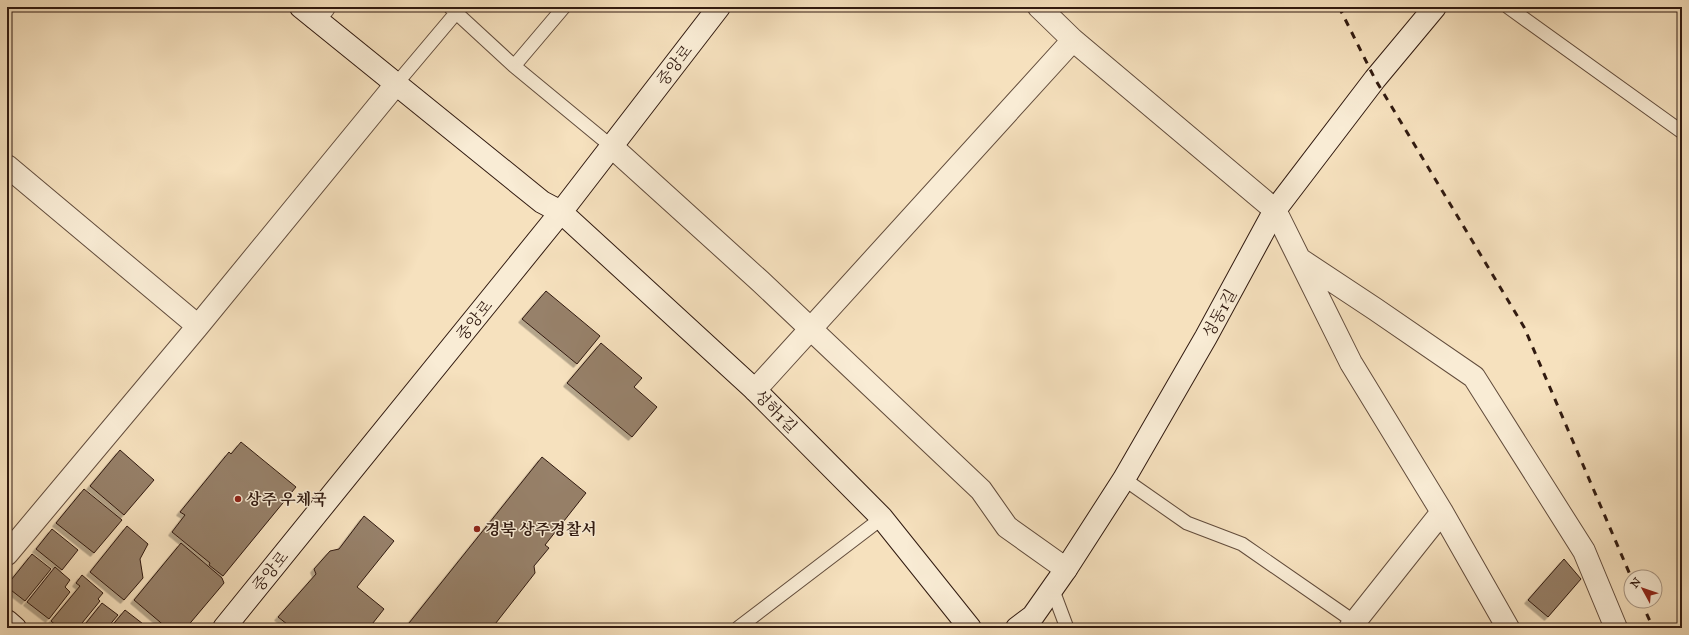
<svg xmlns="http://www.w3.org/2000/svg" width="1689" height="635" font-family="'IM FELL Great Primer','Noto Serif KR',serif">
<defs>
<filter id="shadow"><feDropShadow dx="-3.5" dy="3.5" stdDeviation="0" flood-color="#0004"/></filter>
</defs>
<rect width="100%" height="100%" fill="#f6e1be"/>
<filter id="stains"><feTurbulence type="fractalNoise" baseFrequency=".005" numOctaves="4"/><feColorMatrix values="0 0 0 0 .2 0 0 0 0 .09 0 0 0 0 .02 0 0 0 .5 -.17"/></filter>
<radialGradient id="worn" r=".72"><stop offset=".6" stop-color="#630" stop-opacity="0"/><stop offset="1" stop-color="#630" stop-opacity=".3"/></radialGradient>
<path fill="#97816a" stroke="#311a10" filter="url(#shadow)" d="M546 291 600 336 577 364 522 319Z
M601 343 642 378 634 387 657 407 632 437 567 383Z
M241 442 296 487 223 576 209 565 210 563 172 532 185 515 180 512 229 452 231 454Z
M120 450 154 480 124 515 90 486Z
M542 457 586 493 545 545 549 548 534 566 535 573 492 628H405Z
M84 489 122 520 94 553 56 523Z
M364 516 394 541 357 587 384 609 369 628H292L278 617 316 574 314 569 330 551 339 549Z
M127 526 148 544 140 559 143 578 124 600 90 572Z
M52 529 78 550 62 570 36 549Z
M181 543 222 578 224 583 186 628H167L134 600Z
M32 554 51 569 25 601 7 587V585Z
M1564 559 1581 579 1548 617 1528 600Z
M55 567 70 580 65 587 70 592 49 619 27 602Z
M82 575 103 593 98 599 100 601 78 628H59L51 621 80 586 76 583Z
M102 603 118 615 107 628H82Z
M125 610 147 627 146 628H110Z
M151 624 156 628H148Z"/>
<g fill="none" stroke-linecap="round" stroke-linejoin="round">
<g stroke="#624c3c" stroke-width="15">
<path id="lane" d="M450 7 514 66 611 146
M1508 7 1682 132
M514 66 564 7
M397 83 456 13
M1124 479 1187 523 1242 544 1359 625
M1052 588 1067 628
M738 628 882 518"/>
</g>
<g stroke="#624c3c" stroke-width="24">
<path id="street" d="M1039 7 1073 40 1275 210 1351 363 1442 512 1508 628
M315 18 324 7
M611 146 760 281 981 490 1007 527 1066 569
M7 166 198 326
M1301 260 1375 309 1474 377 1584 551 1616 628
M755 390 1073 40
M7 554 198 326 397 83
M1350 628 1442 512"/>
</g>
<g stroke="#311a10" stroke-width="24">
<path id="secondary" d="M301 7 542 202 561 212 755 390 882 518 970 628
M7 621 15 628
M224 628 561 212 719 7
M1017 628 1033 616 1066 569 1124 479 1206 337 1275 210 1375 79 1435 7"/>
</g>
<use href="#lane" stroke="#f9ecd5" stroke-width="13"/>
<use href="#street" stroke="#f9ecd5" stroke-width="22"/>
<use href="#secondary" stroke="#f9ecd5" stroke-width="22"/>
<path stroke="#311a10" stroke-width="3" stroke-dasharray="7 7" stroke-linecap="butt" d="M1339 7 1375 79 1524 327 1631 577
M1641 601 1653 628"/>
</g>
<g fill="#8f2418" stroke="#f9ecd5" stroke-width="1.5">
<circle cx="238" cy="499" r="4"/>
<circle cx="477" cy="529" r="4"/>
</g>
<g text-anchor="middle" stroke-width="3" stroke-linejoin="round" paint-order="stroke">
<g font-size="16" fill="#311a10" stroke="#f9ecd5">
<text transform="translate(674 65) rotate(-52)" y="6">중앙로</text>
<text transform="translate(1219 313) rotate(-61)" y="6">성동1길</text>
<text transform="translate(474 320) rotate(-51)" y="6">중앙로</text>
<text transform="translate(776 411) rotate(45)" y="6">성하1길</text>
<text transform="translate(270 571) rotate(-51)" y="6">중앙로</text>
</g>
<g font-size="16" font-weight="bold" fill="#311a10" stroke="#f9ecd5" text-anchor="start">
<text x="246" y="505">상주 우체국</text>
<text x="485" y="535">경북 상주경찰서</text>
</g>
</g>
<rect width="1689" height="635" fill="none" stroke="#f6e1be" stroke-width="24"/>
<rect x="8" y="8" width="1673" height="619" fill="none" stroke="#311a10" stroke-width="2"/>
<rect x="12" y="12" width="1665" height="611" fill="none" stroke="#311a10"/>
<g transform="translate(1643 589) rotate(310)"><circle r="19" fill="#f9ecd5" stroke="#a99886"/>
<path d="M0-3L7 15L0 10L-7 15Z" fill="#8f2418"/>
<text y="-6" font-size="11" font-weight="bold" text-anchor="middle" fill="#311a10">N</text>
</g>
<rect width="100%" height="100%" filter="url(#stains)"/>
<rect width="100%" height="100%" fill="url(#worn)"/>
</svg>
